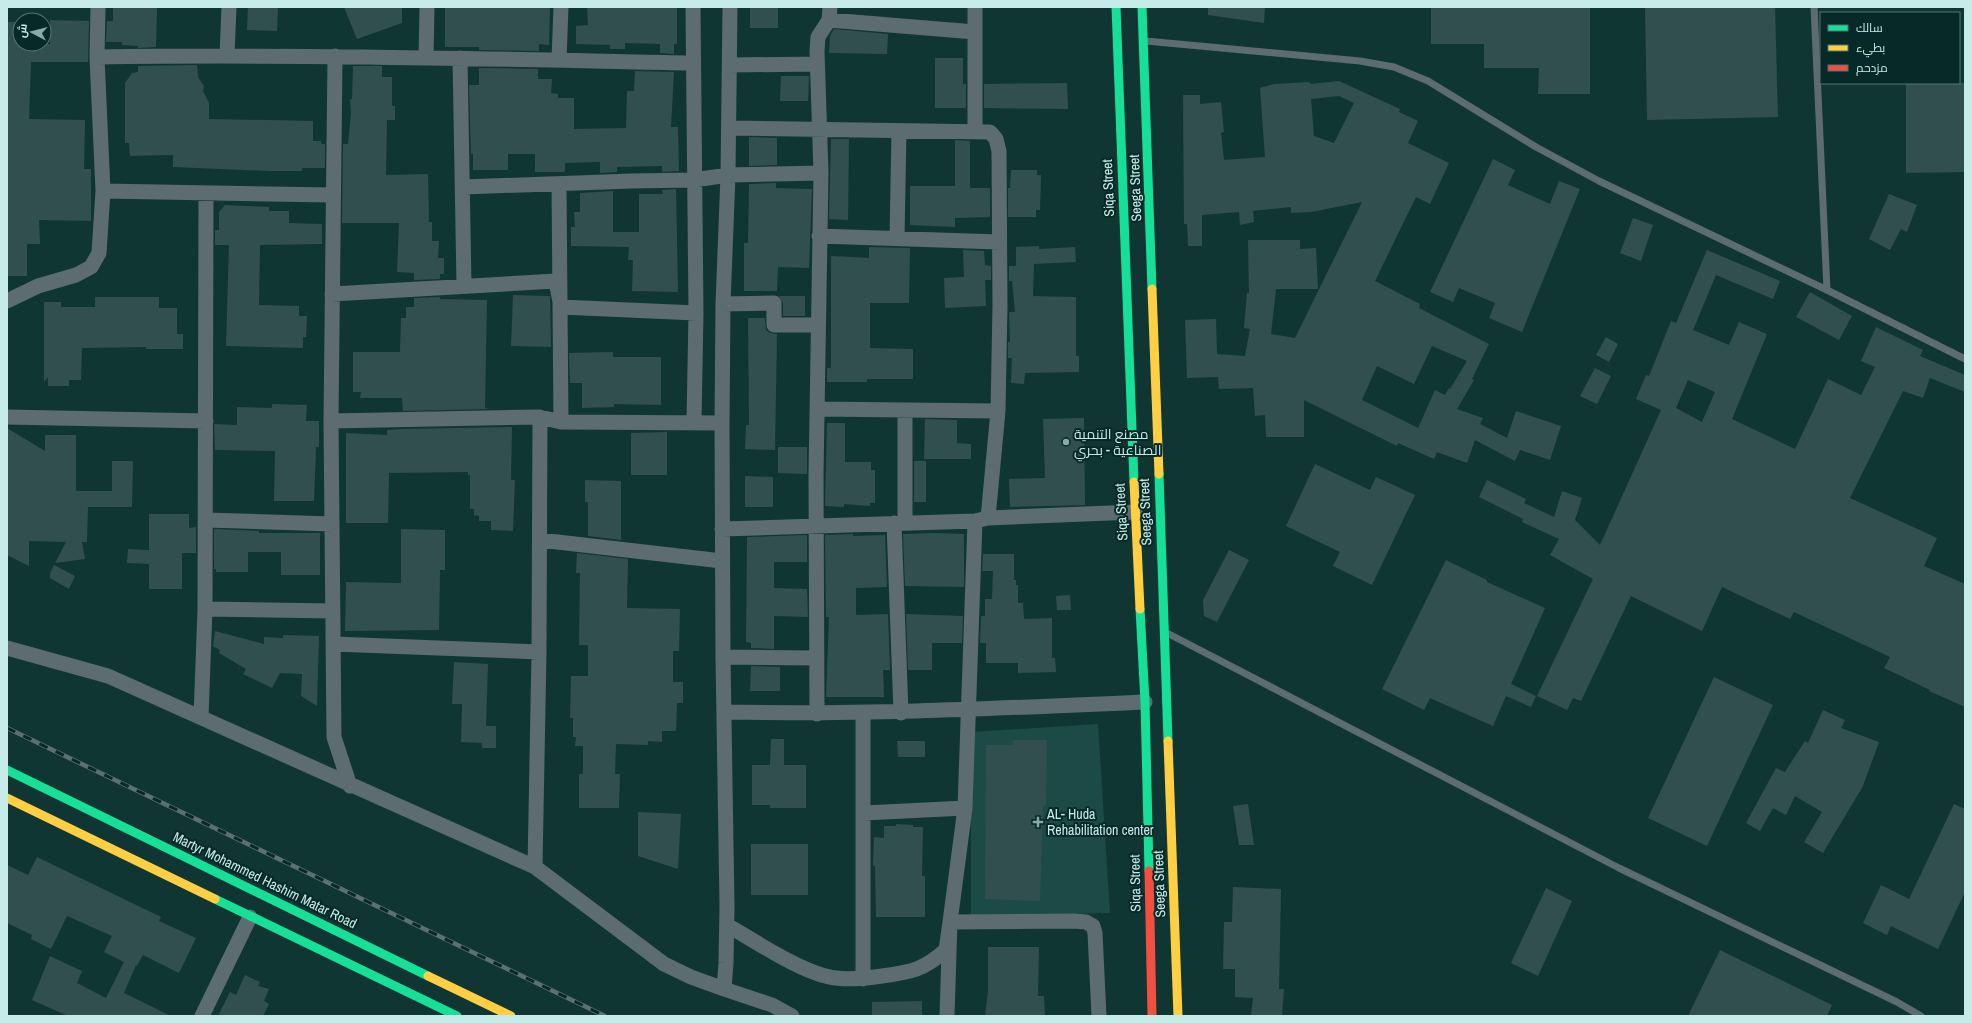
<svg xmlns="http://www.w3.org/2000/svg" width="1972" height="1023" font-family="'Archivo Narrow',Cairo,sans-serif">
<rect width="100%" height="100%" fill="#103634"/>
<path fill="#1b4a47" d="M1098 724 1110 913 971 916V732Z"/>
<path fill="#324f50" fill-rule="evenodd" d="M113 7H157L156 47 138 48V46L122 45V42H106L107 21H113Z
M248 7H278L277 31 247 30Z
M344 7H402V23L357 39Z
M445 7H550L549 45 539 44V51L479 50V47H445Z
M587 7H677V44H674V54L660 53V44L625 43V49H610V45L576 44V26L588 25Z
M750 7H778V28H750Z
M1208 7H1265L1264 23 1208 15Z
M1431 7H1590V94H1538L1539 68H1484V44H1431Z
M1645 7H1775L1778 117 1647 120Z
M50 20 89 21 88 62H31L29 119 85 120 84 169H91V221L39 220 40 244H27V276H7V22H20V44H50Z
M834 29 888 34 887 54 829 53 830 36Z
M935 58H963V84H966V108H935Z
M197 65 198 77 204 86 203 91 209 103V119L313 121V141H321V144H325V168H302V171H270L173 167V155L130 156 129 143H125V83L132 73 138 72V66Z
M353 66H382V77H392V106H395V120H387L386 175 428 174 429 222H432V241H439L438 258H444V274H440V279L414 280V273L397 272 399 223H342L343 144H348L351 113 350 99H352Z
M479 68 538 69V79H552L551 93 558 94V98H574V129L626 128 627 91H634L635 71 674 72 671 127H678L679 171 662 172V166L617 167V172L600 173V162L565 163V172H535V154H508V170H473V154H471L469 85H479Z
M781 76H809L808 101H780Z
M1339 81 1400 109 1399 112 1418 121 1408 143 1449 163 1430 204 1416 197 1375 281 1420 304 1419 308 1489 344 1472 379 1474 380 1457 409 1483 418 1480 424 1507 438 1516 411 1561 426 1550 460 1520 450 1515 461 1475 440 1467 463 1437 452 1434 459 1398 443 1397 446 1304 400V437H1266L1265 415 1255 416 1253 388 1219 389 1218 377 1187 378 1185 320 1216 319 1217 354 1245 356 1250 329 1244 328 1247 293H1249L1248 240H1300V249L1316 248 1318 289H1276L1271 334 1295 338 1362 202 1311 212 1291 213V207L1253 211 1254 222 1240 225 1239 212 1202 215V246H1188L1187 224H1184L1183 95H1200V104L1221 102 1224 132 1221 133 1224 160 1265 157 1260 88 1274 84 1310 82V84ZM1339 96 1354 103 1334 143 1314 136 1311 99ZM1432 346 1467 361 1450 389 1449 388 1445 395 1435 390 1418 428 1362 400 1377 366 1414 384Z
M1067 83 1068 109 984 108V84Z
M1906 83H1965V172L1906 173Z
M749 137 777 138V165L749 166Z
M831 139H849L848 220 829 219Z
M955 140 970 141V188H990V217L955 218V227L910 225V186H955Z
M1493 159 1515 170 1508 185 1550 204 1559 181 1580 189 1522 332 1489 318 1495 303 1459 288 1453 302 1430 292Z
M1011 170H1037V175H1041L1040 210H1036V217H1008V188H1010Z
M776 183V188L812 189 809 268 778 267 777 291H744V243H748L749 184Z
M676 189 678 292 632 291 633 260H628L629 247 571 246V227H575L574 212H580V193L613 191V232H639V194H663L662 190Z
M1889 194 1917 205 1907 232 1901 229 1890 250 1869 239Z
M225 205 269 207V211H289V223L322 224V244L260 245 259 305 299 306V316H307L306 337H303V348L226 346 229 245H215V230H219V212Z
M1633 218 1653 225 1641 261 1620 253Z
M1039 246V249L1075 247 1076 262 1034 264 1033 296 1076 297V356H1079V372L1025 373 1024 384 1011 383 1012 358H1008V342H1010L1009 312H1015L1012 281H1009V266H1016V247Z
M869 247 910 248 909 303H870V348L913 349V379H867V382H827V368H831V256L869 258Z
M963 250 984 251 985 265 991 266V280H985L986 306 945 308 944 278 964 277Z
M1707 250 1780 281 1773 299 1716 275 1693 330 1729 345 1739 322 1767 334 1732 419 1795 449 1828 379 1861 395 1875 367 1861 361 1876 327 1923 350 1920 356 1965 375V392L1930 378 1923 398 1903 391 1850 498 1937 538 1924 566 1965 584V707L1929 691 1930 690 1884 668 1890 657 1794 612 1790 619 1722 587 1702 631 1631 596 1581 701 1573 698 1567 710 1537 696 1593 579 1550 555 1559 539 1522 522 1523 519 1479 497 1487 480 1526 499 1524 503 1554 517 1562 491 1582 498 1575 520 1600 545 1661 410 1636 399 1646 375 1649 376 1671 321 1676 323ZM1688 380 1715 392 1702 422 1676 408Z
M1810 292 1852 316 1839 340 1796 317Z
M513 295 550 296 551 347 511 346Z
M779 296H805V316H783V303Z
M95 297H159V308H177V334H183V349H146V347L82 348 81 380H69V386H48V377L44 382V302H61V307H95Z
M440 297V299L487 300 485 408 489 409 403 411 402 398H360L361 392H353V352H400L401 318H406V307H414V298Z
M748 318H765L766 330 770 333 777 334 775 450 745 449 746 425H749Z
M1606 337 1618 344 1609 362 1596 355Z
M613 352V357H661V405L614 404V407L582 408V383H570L569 353Z
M1595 368 1611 376 1597 404 1580 396Z
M272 404 307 405 306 421H319V447H316L314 501H274L275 451 215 450 214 424 237 425V407L272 408Z
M1084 418 1085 505 1010 507 1009 479 1045 478 1043 419Z
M925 419 957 420V443L971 444V459H924Z
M827 423H845V462H871V470H875V503H870V506L844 504V507L825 506Z
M512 427 511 480H515L513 531 491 530V521H479V516L474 515V509H470V475H468V472L389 473 388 523H346V433L387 435V430L402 429Z
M7 428 45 451V435H76V491H112V461H133L132 507H88L87 542H82L85 559 55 563 66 542 29 541V566L7 555Z
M667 432V475H631V433Z
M778 447H807V474L778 473Z
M914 461H926V502H914Z
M1315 464 1370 490 1376 477 1415 495 1372 585 1333 566 1340 552 1286 526Z
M745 476 773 477V507H745Z
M585 480 621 481V540L588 536V502H585Z
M149 514H189V528L196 527V553H182V589H149V564L127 563 128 549 149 550Z
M214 529 259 531V533H320V575H281V552H248V572H216V569H214Z
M401 529 445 530V570H440L439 630 345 631 346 582 401 583Z
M933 533 964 534V587L905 586 903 534Z
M853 534V536L885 535 887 587 856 588V615L888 614 890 670H883L884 697H826L829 617H826L825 535Z
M807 535V562H774V588L807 589 808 617 774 616V649L751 648V643L746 642 747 537Z
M1229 550 1249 560 1217 622 1204 616 1203 600Z
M577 553 628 559 627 608 680 609 679 651H673V682H683V703H677L676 731H662V742L648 741V745L616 744 615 774H620L619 808H579V774H583V746H575L576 737H573V718H570L571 676H588V645H579L580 573H576Z
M983 554H1014V580H1016V585H1018V603H1023L1024 619 1052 618V658H1055L1056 672 1018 673V663H986V643H980L981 616H985V599H992L993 571H982Z
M1446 560 1487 580V582L1545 608 1511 684 1536 696 1531 707 1506 696 1493 726 1430 698 1424 710 1382 689Z
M54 565 75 576 69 589 50 578V573Z
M1070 595 1071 610H1057L1056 596Z
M906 614 963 616 962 643H932V670H908Z
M215 631 264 644V637L283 638V635L319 636 317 706 301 696 302 674 280 673 272 688 243 674 246 669 219 653 220 650 213 646Z
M454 662 488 664 486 726H496V748H482V743L461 742 462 704H452Z
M751 666 780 667V691H750Z
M1714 677 1773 705 1707 846 1648 818Z
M1823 710 1845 720 1841 728 1879 742 1863 786 1823 853 1804 842 1822 812 1795 796 1786 815 1773 808 1760 831 1746 823 1776 768 1785 772 1805 741 1808 743Z
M771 739H784V765H806V808H770V805H752V765H770Z
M1013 740H1047L1046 805H1043L1040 901 985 899 986 745H1013Z
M897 741H925V757H898Z
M1248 804 1254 845H1239L1233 806Z
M1954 804 1965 809V892L1938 949 1891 926 1887 935 1863 923 1881 885 1909 899Z
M638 812 681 814 678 869 638 856Z
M896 824 913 825V827H923L922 876H925V917H876L875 866H873L874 837 884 838V826H896Z
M751 844H808V895H751Z
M37 857 161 917 159 921 196 938 179 973 143 955 137 966 136 965 124 993 171 1016H68L32 1000 50 956 82 971 77 983 106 998 124 962 104 952 112 936 67 916 51 949 31 939 32 935 7 923V865L28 875Z
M1233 887 1281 889 1279 989H1284L1282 1016 1251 1015 1253 998 1235 997V969H1223L1224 922H1232Z
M1546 888 1572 901 1538 976 1511 963Z
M988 947H1039L1038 996H1044L1045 1016H985L988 991Z
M1720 950 1832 1005 1827 1016H1688Z
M245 975 260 982 258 986 269 989 264 1001 269 1004 263 1016H218L230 992 236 995Z
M922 1001V1016H872V1002Z"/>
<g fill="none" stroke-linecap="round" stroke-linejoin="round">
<path stroke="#5c6c71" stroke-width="7" d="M1814 7 1827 290
M1146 41 1360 61 1394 67 1428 81 1536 147 1599 181 1827 290 1965 359
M1169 634 1619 868 1897 1002 1921 1016"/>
<path stroke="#5c6c71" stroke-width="15" d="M693 7 696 313 694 422
M730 7 728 175 723 304 722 423 723 657 727 906 726 963 724 989 772 1005 792 1016
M829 20 975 32
M227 55 229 7
M335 56 331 421 334 737 350 786
M97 57C296 54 494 59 692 63
M426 58 427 7
M460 58 464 285
M559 60 561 7
M730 65 817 64
M729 128 990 132 996 139 999 151 1000 306 998 411 988 518
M975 132V7
M559 184 561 422
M463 187 632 181 694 180 728 175 821 173
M103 191 332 195
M819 236 999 242
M897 238 899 131
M332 294 556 281 561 307 696 313
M7 301 38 286 76 275 91 267 99 253 103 191 97 57 98 7
M723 304 774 303V325H818
M817 409 998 411
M905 410V523
M7 417 206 421
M331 421 540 417 561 422 722 423
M206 520 332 524
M894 523 901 713
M722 529 975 521 988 518 1135 512
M540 540 722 561
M205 609 333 611
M334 644 539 652
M7 648 108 676 535 867 664 964 691 977 724 989
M723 657 817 658
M724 712C865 715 1005 708 1145 702
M817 714 816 476 821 173 817 51 818 37 829 20 830 7
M201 717 205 609 206 193
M864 813 965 808
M535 867 539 652 540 417
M727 925C755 941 805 975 836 978 852 980 867 978 882 976 912 972 923 970 946 950L950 922 1074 921 1086 922 1093 926 1095 933 1099 1016
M863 979V714
M202 1016 250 917
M947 1016 950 922 965 808 975 521"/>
<path stroke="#16e098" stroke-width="9" d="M1116 7 1134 482
M1142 7 1152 289
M1159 474 1168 741
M1140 609 1145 702 1149 871
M7 770 428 976
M215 899 457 1016"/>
<path stroke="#ffcf43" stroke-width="9" d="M1152 289 1159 474
M1134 482 1140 609
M1168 741 1178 1016
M7 798 215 899
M428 976 511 1016"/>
<path stroke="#f24e42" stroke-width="9" d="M1149 871 1152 1016"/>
<g stroke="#5c6f71" stroke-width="4.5">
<path id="rail" d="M7 728 605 1016"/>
</g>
<use href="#rail" stroke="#072927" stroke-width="3" stroke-dasharray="9" stroke-linecap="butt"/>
</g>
<g fill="#86aca9" stroke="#072927" stroke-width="1.5">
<circle cx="1066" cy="442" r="4"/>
<path d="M1036 816h4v4h4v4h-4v4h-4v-4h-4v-4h4z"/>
</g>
<g text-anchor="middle" stroke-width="4" stroke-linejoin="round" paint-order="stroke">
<g font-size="14" fill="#c6ebe8" stroke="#072927">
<text transform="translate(1108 188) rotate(-92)" y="5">Siqa Street</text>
<text transform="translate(1135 188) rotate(-92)" y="5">Seega Street</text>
<text transform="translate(1121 512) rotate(-93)" y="5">Siqa Street</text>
<text transform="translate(1145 512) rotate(-92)" y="5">Seega Street</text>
<text transform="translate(265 880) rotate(26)" y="5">Martyr Mohammed Hashim Matar Road</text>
<text transform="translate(1135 883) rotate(-91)" y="5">Siqa Street</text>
<text transform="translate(1159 884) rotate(-92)" y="5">Seega Street</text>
</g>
<g font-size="14" fill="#c6ebe8" stroke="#072927" text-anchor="start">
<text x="1074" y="439">مصنع التنمية<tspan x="1074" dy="16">الصناعية - بحري</tspan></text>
<text x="1047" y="819">AL- Huda<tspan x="1047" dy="16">Rehabilitation center</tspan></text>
</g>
</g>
<rect width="1972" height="1023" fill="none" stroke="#c6ebe8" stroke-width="16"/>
<rect x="1820" y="12" width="140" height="72" fill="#072927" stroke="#537774"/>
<rect x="1828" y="25" width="20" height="6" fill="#16e098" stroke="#537774"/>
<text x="1856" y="32" font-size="12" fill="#c6ebe8">سالك</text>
<rect x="1828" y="45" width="20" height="6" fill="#ffcf43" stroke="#537774"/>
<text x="1856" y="52" font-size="12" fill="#c6ebe8">بطيء</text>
<rect x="1828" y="65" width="20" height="6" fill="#f24e42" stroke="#537774"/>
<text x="1856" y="72" font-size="12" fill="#c6ebe8">مزدحم</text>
<g transform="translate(32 32) rotate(277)"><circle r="19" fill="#072927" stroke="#537774"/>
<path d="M0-3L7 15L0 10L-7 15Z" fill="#86aca9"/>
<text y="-6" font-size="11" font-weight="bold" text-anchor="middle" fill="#c6ebe8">ش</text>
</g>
</svg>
